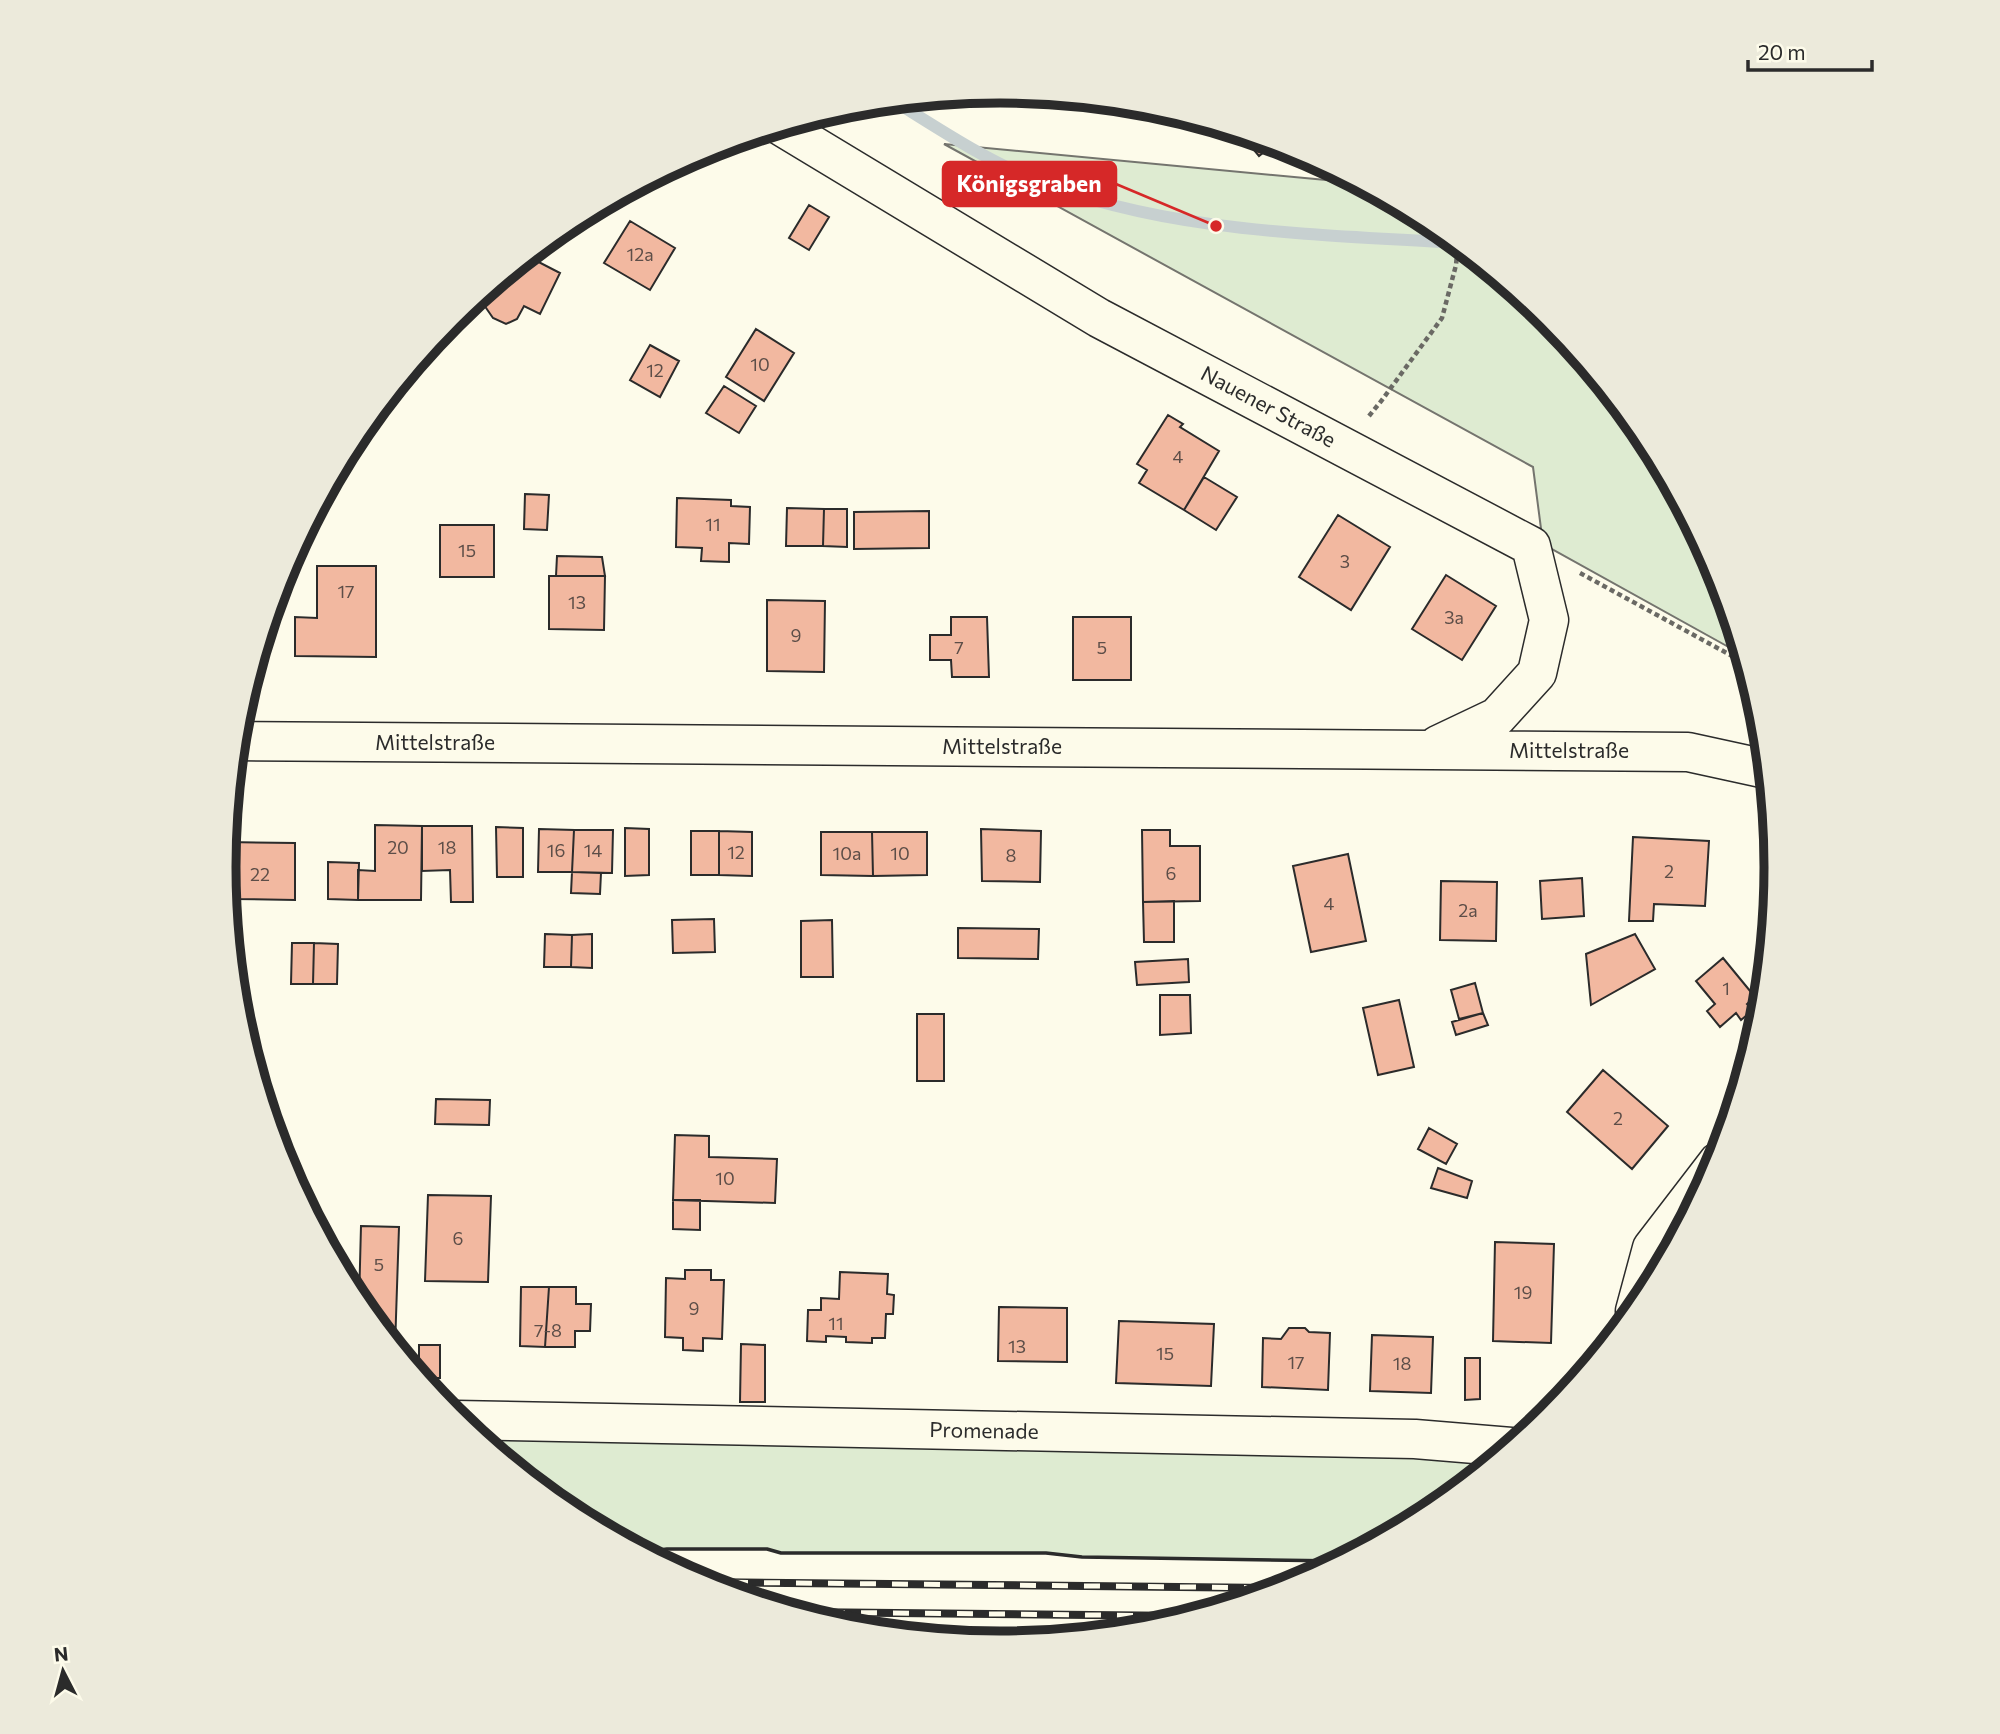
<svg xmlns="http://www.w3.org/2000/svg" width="2000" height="1734" font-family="Commissioner,sans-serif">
<rect width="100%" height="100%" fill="#fdfbea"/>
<path fill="#deebd1" stroke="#74746e" stroke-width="2" d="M944 144 1358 183 1431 222 1549 319 1645 436 1717 570 1743 655 1543 544 1533 467Z
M479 1439 1501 1455 1431 1512 1340 1561 1082 1557 1046 1553H781L767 1549H667L644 1552 569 1512Z"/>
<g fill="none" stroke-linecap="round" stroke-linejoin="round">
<path stroke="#c7d0d0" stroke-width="12" d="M894 101C939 129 984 159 1033 179 1164 233 1318 234 1457 243"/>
</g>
<path fill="#f2b8a0" stroke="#2b2b2b" stroke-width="2" d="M1239 132 1275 143 1259 156Z
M809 205 829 217 809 250 789 238Z
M630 221 675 248 650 290 604 263Z
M527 256 560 273 540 314 524 306 517 319 506 324 493 318 484 305 474 300Z
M756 329 794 353 764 401 726 377Z
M650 345 679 361 660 397 630 380Z
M724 386 756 406 739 433 706 413Z
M1168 415 1183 424 1180 427 1219 451 1184 510 1139 483 1147 470 1137 464Z
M1204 477 1237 497 1216 530 1184 510Z
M525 494 549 495 547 530 524 529Z
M677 498 731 500V506L750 507 749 544 729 543V562L701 561 702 548 676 547Z
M787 508 824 509 823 546H786Z
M824 509H847V547L823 546Z
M929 511V548L854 549V512Z
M1338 515 1390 547 1351 610 1299 577Z
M440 525H494V577H440Z
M557 556 602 557 605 576H556Z
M317 566H376V657L295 656V617L317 618Z
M1446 575 1496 606 1462 660 1412 629Z
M549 576H605L604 630 549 629Z
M767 600 825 601 824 672 767 671Z
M951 617H987L989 677H952L951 660H930V635H951Z
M1073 617H1131V680H1073Z
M375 825 422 826 421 900H358V870L375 871Z
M422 826H472L473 902H451L450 870 422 871Z
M496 827 523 828V877H497Z
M625 828 649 829V875L625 876Z
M539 829 574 830 572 872H538Z
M981 829 1041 831 1040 882 982 881Z
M574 830H613L612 873 572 872Z
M1142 830H1170V846H1200V901L1143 902Z
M691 831H719V875H691Z
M719 831 752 832V876L719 875Z
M821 832H872L873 876 821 875Z
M872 832H927V875L873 876Z
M1633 837 1709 841 1705 906 1654 904 1653 921H1629Z
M226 842 295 843V900L234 899V890L228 884H226L224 867Z
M1348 854 1366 941 1311 952 1293 866Z
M328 862 359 863 358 900 328 899Z
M572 872 601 873 600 894 571 893Z
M1582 878 1584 916 1542 919 1540 881Z
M1441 881 1497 882 1496 941 1440 940Z
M1174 901V942H1144L1143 902Z
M714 919 715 952 673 953 672 920Z
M832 920 833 977H801V921Z
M958 928 1039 929 1038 959 958 958Z
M545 934 572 935 571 967H544Z
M592 934V968L571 967 572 935Z
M1635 934 1655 969 1591 1005 1586 954Z
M292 943H314L313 984H291Z
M314 943 338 944 337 984H313Z
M1723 958 1755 997 1747 1004 1753 1010 1741 1020 1736 1013 1720 1027 1707 1011 1715 1004 1696 981Z
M1188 959 1189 982 1137 985 1135 962Z
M1475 983 1483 1013 1459 1019 1451 990Z
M1160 995H1190L1191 1033 1160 1035Z
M1399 1000 1414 1067 1378 1075 1363 1008Z
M1483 1013 1488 1025 1456 1035 1452 1022Z
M917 1014H944V1081H917Z
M1603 1070 1668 1126 1632 1169 1567 1112Z
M436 1099 490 1100 489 1125 435 1124Z
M1429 1128 1457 1144 1446 1164 1418 1149Z
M675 1135 709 1136V1157L777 1159 775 1203 673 1200Z
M1438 1168 1472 1181 1467 1198 1431 1188Z
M428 1195 491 1196 488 1282 425 1281Z
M673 1200H700V1230L673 1229Z
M361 1226 399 1227 395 1347 359 1303Z
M1495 1242 1554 1244 1551 1343 1493 1341Z
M685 1270H711V1280H724L722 1339 703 1338V1351L683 1350V1338L665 1337 666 1278 685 1279Z
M840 1272 888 1274 887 1294 894 1295 893 1314H886L885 1338H872V1343L846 1342V1337L826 1336V1342L807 1341 808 1310H821V1298L839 1299Z
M521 1287H549L545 1347 520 1346Z
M549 1287H576V1304H591L590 1331H575V1347H545Z
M999 1307 1067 1308V1362L998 1361Z
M1119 1321 1214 1324 1211 1386 1116 1383Z
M1289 1328H1305L1309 1332 1330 1333 1328 1390 1262 1387 1263 1338 1281 1339Z
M1372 1335 1433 1337 1431 1393 1370 1391Z
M741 1344 765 1345V1402H740Z
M419 1345H440V1378H420L419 1376Z
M1465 1358H1480V1399L1465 1400Z"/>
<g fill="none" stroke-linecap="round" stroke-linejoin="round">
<g stroke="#2b2b2b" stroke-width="41">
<path id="minor" d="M781 126 1099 318 1531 546 1549 620 1537 673 1497 717 1438 745
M236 741 1688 752 1766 769
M1635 1311 1652 1248 1718 1162
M456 1420 1415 1439 1511 1447"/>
</g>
<path stroke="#6a6964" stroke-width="4.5" stroke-dasharray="5 3.5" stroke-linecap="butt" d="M1369 416 1382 400 1442 318 1456 265 1458 243
M1580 573 1745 663"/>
<use href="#minor" stroke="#fdfbea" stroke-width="38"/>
<g stroke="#2b2b2b" stroke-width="8">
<path id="rail" d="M700 1582 1284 1588
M797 1612 1191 1616"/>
</g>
<use href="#rail" stroke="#fdfbea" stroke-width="5" stroke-dasharray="16" stroke-linecap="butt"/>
<path stroke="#2b2b2b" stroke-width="3.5" d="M644 1552 667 1549H767L781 1553H1046L1082 1557 1340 1561"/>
</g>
<g text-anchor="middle" stroke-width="5" stroke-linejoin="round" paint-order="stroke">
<g font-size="18" fill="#5d4e48">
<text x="640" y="261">12a</text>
<text x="760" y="371">10</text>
<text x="655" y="377">12</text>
<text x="1178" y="463">4</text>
<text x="713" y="531">11</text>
<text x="467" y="557">15</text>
<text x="1345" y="568">3</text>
<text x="346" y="598">17</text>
<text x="577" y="609">13</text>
<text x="1454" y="624">3a</text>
<text x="796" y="642">9</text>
<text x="959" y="654">7</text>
<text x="1102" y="654">5</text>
<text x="398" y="854">20</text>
<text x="447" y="854">18</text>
<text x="556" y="857">16</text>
<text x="593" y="857">14</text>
<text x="736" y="859">12</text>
<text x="847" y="860">10a</text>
<text x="900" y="860">10</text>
<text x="1011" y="862">8</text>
<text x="1669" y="878">2</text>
<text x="1171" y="880">6</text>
<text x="260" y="881">22</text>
<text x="1329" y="910">4</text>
<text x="1468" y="917">2a</text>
<text x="1726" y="995">1</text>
<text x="1618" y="1125">2</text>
<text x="725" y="1185">10</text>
<text x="458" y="1245">6</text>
<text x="379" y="1271">5</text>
<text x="1523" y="1299">19</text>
<text x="694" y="1315">9</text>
<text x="836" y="1330">11</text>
<text x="548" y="1337">7-8</text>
<text x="1017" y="1353">13</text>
<text x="1165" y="1360">15</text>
<text x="1296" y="1369">17</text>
<text x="1402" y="1370">18</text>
</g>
<g font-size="21" fill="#2b2b2b" stroke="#fdfbea">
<text transform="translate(1268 407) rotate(28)" y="7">Nauener Straße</text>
<text x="435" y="750">Mittelstraße</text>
<text x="1002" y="754">Mittelstraße</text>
<text x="1569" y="758">Mittelstraße</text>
<text transform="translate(984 1431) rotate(1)" y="7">Promenade</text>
</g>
</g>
<path d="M0 0H2000V1734H0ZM236 867a764 764 0 1 1 1528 0a764 764 0 1 1-1528 0Z" fill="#eceadb" fill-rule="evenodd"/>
<path fill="none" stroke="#2b2b2b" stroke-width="9" d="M236 867a764 764 0 1 1 1528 0a764 764 0 1 1-1528 0Z"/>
<path fill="none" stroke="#d62828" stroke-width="2.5" d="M1216 226L1116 184"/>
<circle fill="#d62828" stroke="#fdfbea" stroke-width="2.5" cx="1216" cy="226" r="7"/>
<rect fill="#d62828" stroke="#d62828" stroke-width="2.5" x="943" y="162" width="173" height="44" rx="7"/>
<g font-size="23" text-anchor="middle" font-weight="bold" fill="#fff">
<text x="1029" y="192">Königsgraben</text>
</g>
<g transform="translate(63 1671) rotate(354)" stroke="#fdfbea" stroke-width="5" paint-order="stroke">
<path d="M0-5L12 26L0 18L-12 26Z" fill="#2b2b2b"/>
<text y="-10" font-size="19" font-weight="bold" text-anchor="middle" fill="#2b2b2b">N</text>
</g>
<path d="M1748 60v10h124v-10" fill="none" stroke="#2b2b2b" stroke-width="3.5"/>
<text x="1758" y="60" font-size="21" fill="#2b2b2b" stroke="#fdfbea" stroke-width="5" paint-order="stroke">20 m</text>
</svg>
